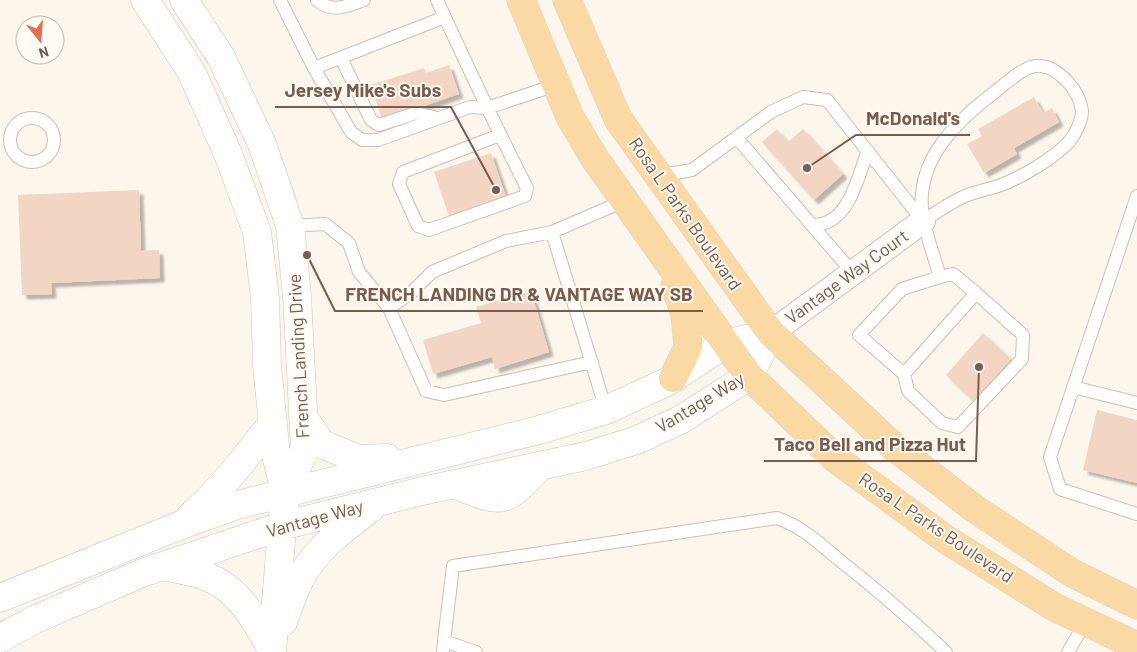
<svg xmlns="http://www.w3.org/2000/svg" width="1137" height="652" font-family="Barlow,sans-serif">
<defs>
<filter id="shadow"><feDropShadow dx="4.5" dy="4.5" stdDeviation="1" flood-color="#0004"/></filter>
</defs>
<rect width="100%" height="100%" fill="#fdf6ec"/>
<path fill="#f3d5c3" filter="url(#shadow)" d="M449 65 459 94 382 120 371 85 424 68 426 73Z
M1034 97 1043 113 1052 108 1059 122 1014 148 1017 154 984 173 967 144 982 136 978 129Z
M777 129 788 142 803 129 843 174 814 200 762 142Z
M491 153 506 197 449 217 434 172Z
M139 190 141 251 159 250 160 278 51 283 52 294 22 295 18 195Z
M531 291 549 352 495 369 492 357 433 374 423 340 481 323 476 307Z
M983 333 1011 359 974 401 946 375Z
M1097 410 1137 420V483L1083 470Z"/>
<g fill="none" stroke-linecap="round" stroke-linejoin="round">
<g stroke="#d1beb0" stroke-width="14">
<path id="lane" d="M280 0 314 68 351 132 362 140H378L470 107 487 108 556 85
M317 0C332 14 347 6 364 0
M437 0C466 63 495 126 527 188L525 196 429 230 418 226 399 184 403 172 500 135
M341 58 371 120 379 125 416 113 438 118
M314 68 445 17
M10 140a22 22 0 1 1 44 0a22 22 0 1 1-44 0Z
M737 138 853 273
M656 172 675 173 692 170 771 112 803 97 827 100 923 221
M1137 196 1050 457 1060 489 1137 514
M923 221C936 213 949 203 963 197 976 191 992 189 1006 183 1027 174 1052 159 1069 142 1075 135 1082 121 1082 111 1080 92 1060 68 1041 66 1025 64 1007 83 996 91 954 123 911 164 924 222 928 241 935 259 940 277L902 289 859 335 904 374 976 293 953 274 940 277
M812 225C848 226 857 180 867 153
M290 226 325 224 349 243 359 272 389 308 426 391 444 395 592 362
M389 308 411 293 432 272 506 241 552 232
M904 374 908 391 942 423 958 427 1022 359 1023 335 976 293
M1073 387 1137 403
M606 410 552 232 624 201
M444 641 453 566 777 518C801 526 819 543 838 559 875 588 911 619 946 652
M443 652 444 641 476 652
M1068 652 1085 623"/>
</g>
<g stroke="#d1beb0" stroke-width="26">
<path id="street" d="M771 333 923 221"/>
</g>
<g stroke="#d6c0b0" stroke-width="29">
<path id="secondary" d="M145 0 192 73 228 154 257 232 265 298 267 365 276 455 285 492
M184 0 221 57 262 144 290 226 297 296 305 449 285 492 272 652
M303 417 322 444 358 459 387 458
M456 485C503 504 504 505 539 467
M190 517C222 489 246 456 273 423
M163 566C177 569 192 571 205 576 239 588 256 621 272 650
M0 598 181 525 237 505 539 430 606 410 667 382 725 344 771 333
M283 622C288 608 293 593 300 579 315 550 344 528 370 509
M0 638 36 619 142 573 282 526 422 491 586 456 637 440 682 419 749 376 771 333"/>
</g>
<g stroke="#dad1cd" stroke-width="29">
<path id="primary" d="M521 0 570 117 595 159 749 376 836 459 944 538 1054 607 1137 646
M567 0 618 119 771 333 893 446 975 509 1072 573 1137 605
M673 378 688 347 685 314 675 286"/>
</g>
<use href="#lane" stroke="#fff" stroke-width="12"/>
<use href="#street" stroke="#fff" stroke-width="24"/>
<use href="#secondary" stroke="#fff" stroke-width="28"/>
<use href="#primary" stroke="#fbd9a5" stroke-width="28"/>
</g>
<g text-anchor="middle" stroke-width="4" stroke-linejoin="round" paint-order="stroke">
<g font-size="18" fill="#7a5c4d" stroke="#fffaf3">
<text transform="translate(685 214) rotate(55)" y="6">Rosa L Parks Boulevard</text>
<text transform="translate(847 277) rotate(-36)" y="6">Vantage Way Court</text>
<text transform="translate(299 356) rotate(-93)" y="6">French Landing Drive</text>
<text transform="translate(700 403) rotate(-31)" y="6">Vantage Way</text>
<text transform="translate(315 519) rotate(-15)" y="6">Vantage Way</text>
<text transform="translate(936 528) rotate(34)" y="6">Rosa L Parks Boulevard</text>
</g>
</g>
<path fill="none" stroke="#7a5c4d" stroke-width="2" d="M496 190L451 107H275M807 168L856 135H970M307 255L335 311H703M979 367L976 461H764"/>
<g fill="#7a5c4d" stroke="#fffaf3" stroke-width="2">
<circle cx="496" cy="190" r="5"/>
<circle cx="807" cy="168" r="5"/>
<circle cx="307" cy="255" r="5"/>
<circle cx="979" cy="367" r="5"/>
</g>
<g font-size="19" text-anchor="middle" font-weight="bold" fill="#7a5c4d" stroke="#fffaf3" stroke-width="4" stroke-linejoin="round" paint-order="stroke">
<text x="363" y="97">Jersey Mike's Subs</text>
<text x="913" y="125">McDonald's</text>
<text x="519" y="301">FRENCH LANDING DR &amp; VANTAGE WAY SB</text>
<text x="870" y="451">Taco Bell and Pizza Hut</text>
</g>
<g transform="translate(40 40) rotate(163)"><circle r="24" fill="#fffaf3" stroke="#cabbb1"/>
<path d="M0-4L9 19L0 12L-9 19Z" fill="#e76f51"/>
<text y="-8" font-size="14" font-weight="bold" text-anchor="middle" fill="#7a5c4d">N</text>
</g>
</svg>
